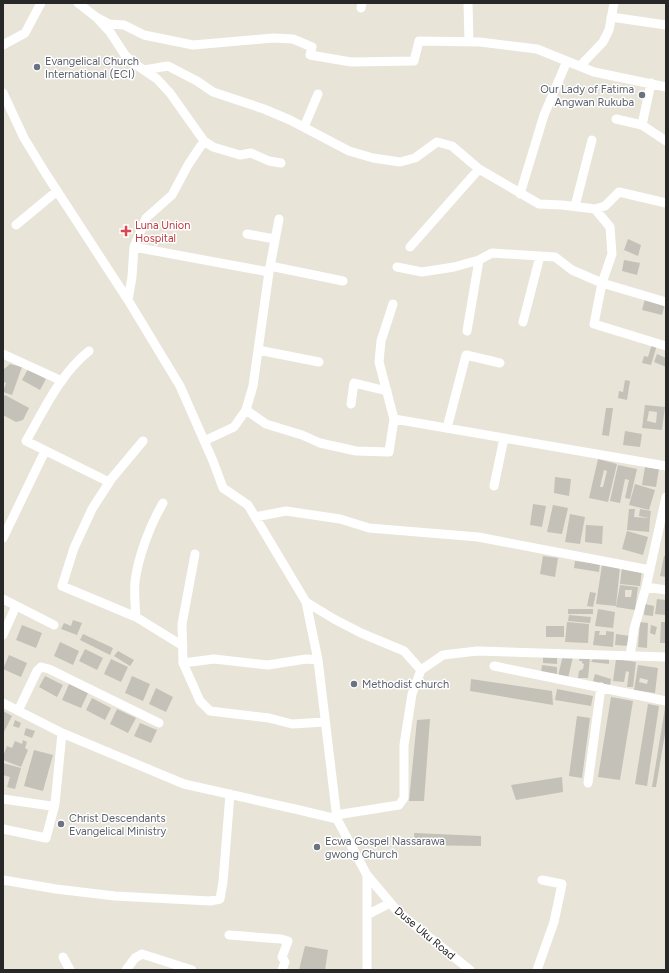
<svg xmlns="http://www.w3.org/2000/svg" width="669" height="973" font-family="Figtree,sans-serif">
<rect width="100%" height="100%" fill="#e9e4d8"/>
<path fill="#c4c1b8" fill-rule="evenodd" d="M628 239 641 245 638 256 624 250Z
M624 260 640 263 637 275 622 271Z
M645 299 665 304 662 315 642 310Z
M652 344 657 345 651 365 642 363 644 356 648 357Z
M657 354 666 358V367L654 362Z
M10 364 22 367 12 395 3 392 6 383 3 382V370Z
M28 369 46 379 40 390 22 380Z
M625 380 630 381 627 400 618 398 619 391 623 392Z
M5 395 29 408 23 420 16 422 3 415V398Z
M645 405 665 407 662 430 642 428ZM649 411 657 412 656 423 647 421Z
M606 408H613L609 436 602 435Z
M625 431 642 434 640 447 623 445Z
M598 459 617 464 608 502 589 498ZM604 470 607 471 603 487H600Z
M618 465 637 469 630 499 625 498 629 480 625 479 620 503 610 501Z
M645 467 659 469 656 487 642 485Z
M555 477 571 479 569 496 554 493Z
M635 484 655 490 649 510 629 505Z
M533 504 546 506 542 527 530 525Z
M553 505 568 508 562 534 547 532Z
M629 509H635L634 517 650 518 649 532 627 530Z
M640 509 651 511 650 518 639 516Z
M570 514 585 517 580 544 565 542Z
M586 525 603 526 602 544 585 542Z
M627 531 648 537 643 555 622 549Z
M543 556 558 558 555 577 540 574Z
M664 556H666V577L660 576Z
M575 561 600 564 599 572 574 568Z
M602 565 620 567 616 606 596 604Z
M622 567 642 570 640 586 620 584Z
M620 585 638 587 635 610 616 607ZM625 590H632L631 597H625Z
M590 592 596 593 593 607 587 606Z
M657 599 666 600 665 615 655 614Z
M645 604 654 606 653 616 644 615Z
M568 609H593V614H568Z
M598 609 615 612 613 628 595 626Z
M569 615 591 617 590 623 568 621Z
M73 620 82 623 77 635 61 629 64 623 71 626Z
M567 622 589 624 588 643 565 642Z
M640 622 648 623 647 648 638 647Z
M661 622H666V643H660Z
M22 625 42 633 36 648 16 640Z
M651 625 657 627 655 635 650 633Z
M546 626H564V637H546Z
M595 631H600L599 635H606V631L614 632 613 647 593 645Z
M83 634 113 648 110 655 80 640Z
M616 634 630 636 629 646 615 645Z
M60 642 79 651 73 665 54 656Z
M85 649 103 658 97 670 79 661Z
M118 651 134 660 130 666 114 656Z
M9 655 27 663 21 677 3 669Z
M543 655 557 656V664L543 663Z
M563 655 573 657 568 678 558 676Z
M580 656 590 657 588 678H578L579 671 583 669 584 664 582 663V661H579Z
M594 657 609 658V664L591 662Z
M111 659 128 667 121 682 104 674Z
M616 659 636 662 633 687H627L629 672 626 671 624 682 613 681Z
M542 665 557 667V674L541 672Z
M638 665 658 668 655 693 634 690ZM640 678 648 680 647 684 639 682Z
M595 674 611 679 610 686 593 681Z
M45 676 63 685 57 697 39 687Z
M132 676 150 684 143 701 125 693Z
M471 679 552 691 553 705 470 691Z
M69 684 88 693 81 708 62 700Z
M156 688 173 697 166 712 149 704Z
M557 689 593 696 591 706 555 700Z
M611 697 633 701 620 780 598 777Z
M92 698 111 708 105 720 86 710Z
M648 704 659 706 647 786 635 784Z
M665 708 666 728 656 787H652Z
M117 709 136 718 128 733 110 724Z
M3 711 12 716 3 734Z
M577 716 590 718 582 778 569 776Z
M430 719 424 801H409L417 720Z
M15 720 21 723 19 728 13 726Z
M140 723 157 730 151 743 134 736Z
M26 728 35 731 32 738 24 735Z
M23 740 27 742 25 748 28 750 21 767 3 760V756L7 746 12 748 15 741 22 744Z
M34 750 53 755 43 791 24 786Z
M3 763 21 768 15 789 7 787 10 777 3 775Z
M562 777 563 792 516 800 511 785Z
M414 833 481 836V846L415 845Z
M305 946 328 950 325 970H299Z"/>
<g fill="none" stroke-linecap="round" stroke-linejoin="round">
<path stroke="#fff" stroke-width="9" d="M78 3 96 17 110 32 125 55 135 64 157 79 170 93 204 141 213 147 240 155 251 153 269 161 281 163
M468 3 469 42
M361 8 362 3
M96 17 109 24 124 25 144 35 193 45 273 38 293 39 312 47 310 55 351 62 414 61 419 41 480 42 537 49 594 72 666 87
M611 17 666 25
M3 45 25 33 41 3
M580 66 603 42 609 30 614 3
M144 70 168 66 197 81 213 92 264 109 290 120 349 151 373 158 400 162 415 158 437 142 452 146 479 169 539 204 562 205 595 209 605 206 619 192 666 203
M651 83 642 125 666 141
M3 93 24 138 46 174 128 300 180 386 213 461 223 488 248 505 306 602 318 660 337 819
M616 119 642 125
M304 127 318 94
M520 194 544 115 567 61
M575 206 592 140
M595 209 610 227 612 254 602 283 666 302
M16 225 57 191
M247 234 275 239
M134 247 269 272
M410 247 479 169
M270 266 343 281
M397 267 422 272 454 267 479 260 492 253 555 257 572 270 602 283 594 324 666 346
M128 300 132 277 134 247 146 218 172 195 188 165 204 141
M393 304 381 341 379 362 394 419 666 466
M523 322 540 256
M467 331 479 260
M258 350 319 362
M89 351C60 374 44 410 26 441L109 482
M3 354 62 381
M351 404 354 383 387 391
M246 410 266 424 302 435 320 443 356 451 389 452 394 419
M447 428 466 355 500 363
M143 441 112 478 92 509 74 548 62 586 136 617 183 646
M204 441 234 427 246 410 253 386 269 272 279 219
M494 486 504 438
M255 517 286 511 340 519 369 528 478 537 650 570
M3 538 45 451
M195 554 182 624 183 663 200 701 210 711 269 718 292 724 325 722
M646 587 666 590
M3 599 54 625
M306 602 334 619 361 633 404 651 421 670
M136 617C135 605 134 593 135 582 138 557 150 525 163 503
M3 635 16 606
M630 656 634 629 646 587 666 497
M183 663 214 659 268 665 306 659 318 660
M494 666 666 701
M3 703 62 733 184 784 295 809 337 819 367 875V970
M18 711 37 671 41 667 49 669 159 723
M588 783 601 687
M3 799 51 806 55 804 62 733
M336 815 399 805 404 798V745L412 694 421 670 443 655 477 651 666 657
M3 829 46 838 55 804
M367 875 398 912 470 970
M3 880 56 889 115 896 210 901 220 899 223 882 230 794
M367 915 390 903
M229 935 281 939 288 941 282 957 285 962 282 970
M63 957 70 970
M126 970 135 958 142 954 192 970
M537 970 554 922 562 884 542 880"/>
</g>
<g fill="#6b7280" stroke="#fff" stroke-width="1.5">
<circle cx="37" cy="67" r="4"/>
<circle cx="642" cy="95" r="4"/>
<circle cx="354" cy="684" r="4"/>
<circle cx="61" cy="824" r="4"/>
<circle cx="317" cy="847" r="4"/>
</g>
<path fill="#e0444e" stroke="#fff" stroke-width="1.5" d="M124 225h4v4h4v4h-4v4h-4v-4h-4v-4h4z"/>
<g text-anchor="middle" stroke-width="3" stroke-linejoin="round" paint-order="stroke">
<g font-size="11" fill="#5b616d" stroke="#fff" text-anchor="start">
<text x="45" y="65">Evangelical Church<tspan x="45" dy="13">International (ECI)</tspan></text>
<text x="634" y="93" text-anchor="end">Our Lady of Fatima<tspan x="634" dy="13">Angwan Rukuba</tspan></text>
<text x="362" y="688">Methodist church</text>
<text x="69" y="822">Christ Descendants<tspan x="69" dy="13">Evangelical Ministry</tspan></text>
<text x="325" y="845">Ecwa Gospel Nassarawa<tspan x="325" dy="13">gwong Church</tspan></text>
</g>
<g font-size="11" fill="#be3a42" stroke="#fff" text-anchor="start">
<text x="135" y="229">Luna Union<tspan x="135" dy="13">Hospital</tspan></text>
</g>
<g font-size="11" fill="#272727" stroke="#fff">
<text transform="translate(425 933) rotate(40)" y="4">Duse Uku Road</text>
</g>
</g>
<rect width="669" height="973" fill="none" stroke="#272727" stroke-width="8"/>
</svg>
